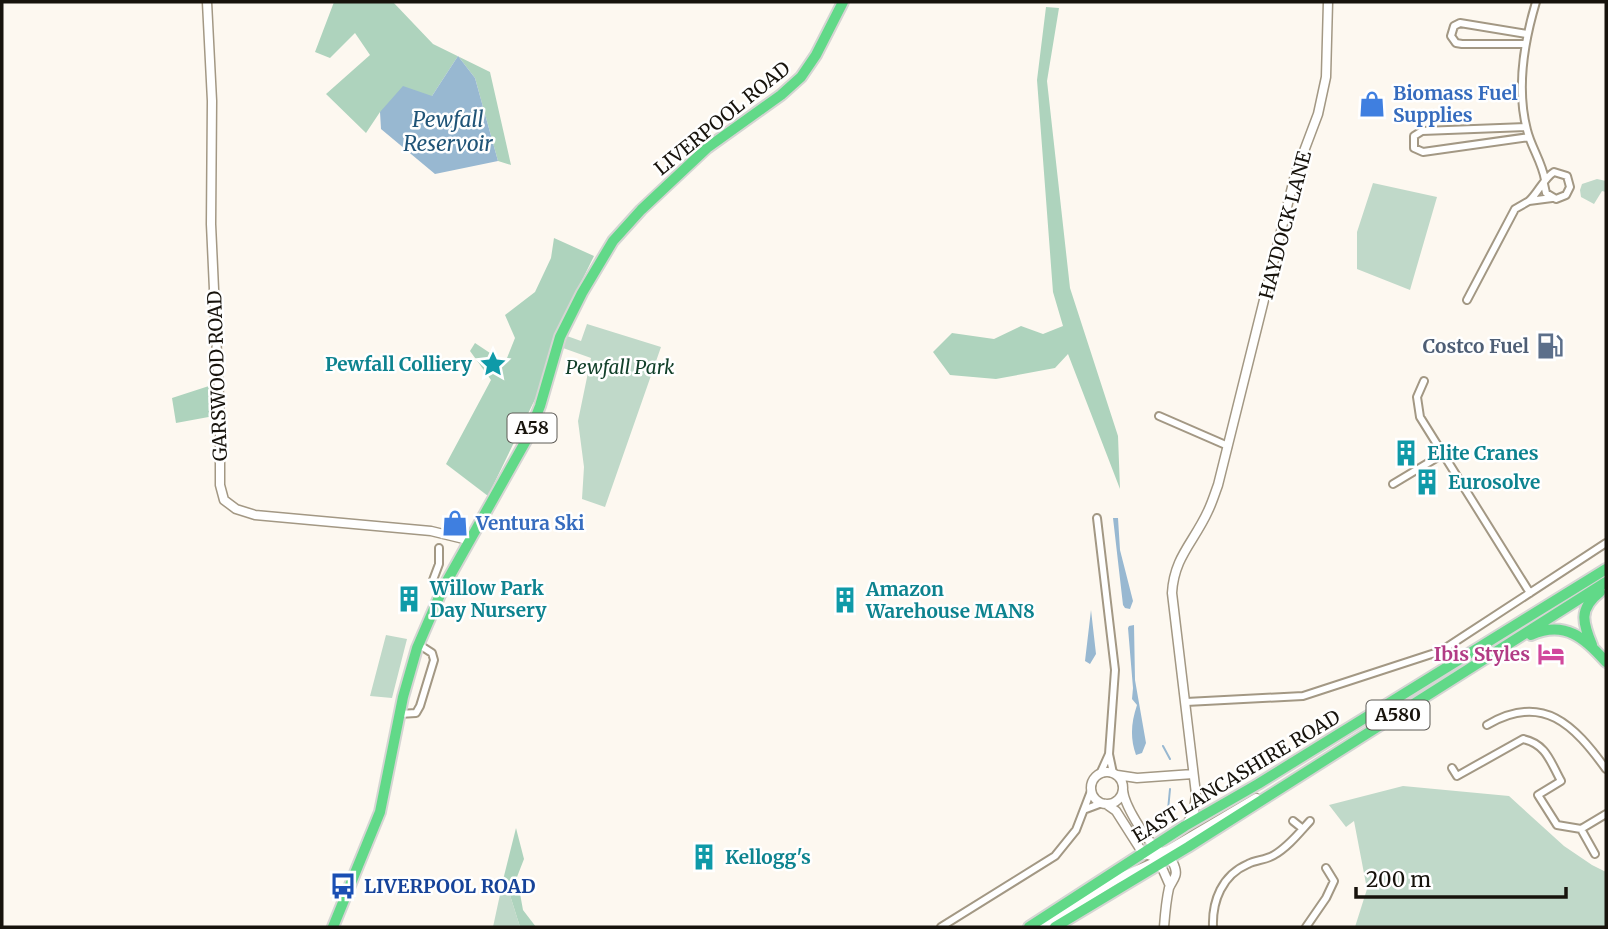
<svg xmlns="http://www.w3.org/2000/svg" width="1608" height="929" font-family="Merriweather,serif">
<rect width="100%" height="100%" fill="#fdf8f0"/>
<path fill="#c0d9c9" d="M1597 179 1606 181V192L1602 191 1594 204 1581 197 1580 190 1582 184Z
M1373 183 1437 197 1410 290 1357 269V232Z
M587 324 661 347 605 507 582 499 584 467 578 421 591 358 563 348 567 336 581 341Z
M386 635 407 639 392 698 370 696Z
M1403 786 1509 796 1564 846 1592 865 1606 872V927H1355L1367 889 1354 821 1346 827 1329 805Z
M504 876 520 927H493Z"/>
<path fill="#aed3bd" d="M334 2H393L433 44 490 72 511 165 498 161 475 78 458 56 432 96 380 112 366 133 326 94 370 55 355 33 330 58 315 52Z
M1046 7 1059 8 1047 81 1070 288 1118 436 1120 489 1068 354 1055 368 996 379 950 375 933 352 952 333 994 339 1021 326 1043 334 1063 326 1053 292 1037 80Z
M554 238 594 256 554 337 540 389 488 496 446 464 491 380 470 351 475 343 505 363 515 338 505 315 535 292 551 258Z
M212 385 214 416 176 423 172 398Z
M516 828 524 859 517 877 523 910 536 927H520L504 876Z"/>
<path fill="#98b8d1" d="M458 56 475 78 498 161 435 174 381 129 380 112 403 86 432 96Z
M1113 518H1118L1120 550 1133 601 1130 609 1125 608 1123 605Z
M1091 610 1096 654 1090 664 1085 661Z
M1134 625 1135 680 1146 743 1142 753 1136 755C1130 738 1131 723 1137 705L1132 699 1133 688 1128 628 1129 626Z"/>
<g fill="none" stroke-linecap="round" stroke-linejoin="round">
<path stroke="#98b8d1" stroke-width="2" d="M1163 746 1170 759
M1168 810 1170 789"/>
<g stroke="#a39884" stroke-width="10">
<path id="street" d="M1536 2C1524 42 1516 88 1527 130 1531 147 1542 162 1545 180
M1525 44H1462L1456 43 1451 36 1454 26 1460 23 1527 34
M1526 127 1422 131 1414 136V148L1423 152 1529 137
M1529 201C1538 193 1544 178 1554 172L1567 176 1570 187 1566 195 1556 199 1546 193 1544 184
M1467 300 1515 209 1529 201 1552 198
M1424 381 1417 397 1420 417 1530 593
M1159 416 1228 446
M1393 484 1443 454
M1097 518 1115 670 1109 754 1113 773
M439 548V564L433 580 435 584 443 588
M1186 702 1303 696 1441 651 1606 543
M399 714 416 713 420 706 434 660 432 653 418 644
M1487 725C1543 692 1574 725 1606 769
M1452 768 1457 776 1523 739C1546 744 1550 761 1561 781L1538 795 1557 825 1581 829 1606 814
M1100 774 1109 754
M1086 809 1102 803
M1293 821 1303 829
M1581 829 1595 854
M941 927 1055 856 1076 830 1091 791
M1213 927C1212 901 1222 875 1248 864 1256 860 1266 860 1274 855 1288 847 1299 833 1310 821
M1306 927 1326 898 1334 881 1326 868"/>
</g>
<g stroke="#a39884" stroke-width="11">
<path id="secondary" d="M207 2 212 101 211 224 220 420V485L224 500 236 509 255 515 431 531 468 540
M1091 788a16 16 0 1 1 32 0a16 16 0 1 1-32 0Z
M1117 775 1137 778 1193 774
M1123 790C1124 805 1145 838 1156 848 1162 854 1173 858 1175 868 1178 876 1172 881 1169 888 1166 901 1165 914 1164 927
M1106 804 1116 811 1144 855
M1187 824 1194 811 1196 794 1172 593C1174 557 1194 542 1208 511 1212 503 1215 493 1218 485L1295 175 1318 114 1326 77 1328 2
M1142 853 1151 856 1168 850 1256 798
M1155 862 1163 870 1170 886
M1037 925 1046 923 1117 879 1164 858"/>
</g>
<g stroke="#d5d5d3" stroke-width="14">
<path id="highway" d="M1531 635C1565 620 1585 638 1606 662
M1592 645C1583 623 1578 609 1600 592
M333 927 380 812 403 697 417 648 443 588 528 437 540 406 560 337 582 293 613 241 641 210 707 148 781 95 801 77 816 55 843 2
M1029 927 1185 826 1258 784 1606 569
M1055 927 1188 847 1606 582"/>
</g>
<use href="#street" stroke="#fff" stroke-width="6"/>
<use href="#secondary" stroke="#fff" stroke-width="8"/>
<use href="#highway" stroke="#61d988" stroke-width="10"/>
</g>
<defs>
<g id="shop-bare" transform="scale(2.1)"><path d="M-5-2.5h2.3a2.7 3.5 0 0 1 5.4 0H5L5.5 6h-11ZM-1.5-2.5h3a1.5 2.3 0 0 0-3 0Z" fill="#3f7fe0" stroke="#fff" stroke-width="2.5" paint-order="stroke"/></g>
<g id="fuel-bare" transform="scale(2.1)"><path d="M-5.5-6h7V0h2V4h1.3V-2.5L3-4.5l.8-.8L6-3V5H2.5V1h-1V6h-7ZM-4.2-4.7v3.2H.2V-4.7Z" fill="#5c6f8a" stroke="#fff" stroke-width="2.5" paint-order="stroke"/></g>
<g id="sight-bare" transform="scale(2.1)"><path d="M0-6L1.8-2.2L6-1.7L2.9 1.2L3.7 5.4L0 3.3L-3.7 5.4L-2.9 1.2L-6-1.7L-1.8-2.2Z" fill="#0f9aa8" stroke="#fff" stroke-width="2.5" paint-order="stroke"/></g>
<g id="building-bare" transform="scale(2.1)"><path d="M-4-6H4V6H1V3H-1V6H-4ZM-2.5-4.3h1.7v1.8h-1.7ZM.8-4.3h1.7v1.8H.8ZM-2.5-1h1.7V.8h-1.7ZM.8-1h1.7V.8H.8Z" fill="#0f9aa8" stroke="#fff" stroke-width="2.5" paint-order="stroke"/></g>
<g id="hotel-bare" transform="scale(2.1)"><path d="M-6-4.5h1.5V1H6V5H4.5V3h-9V5H-6ZM-4 0a1.8 1.8 0 1 1 3.6 0ZM.5 0V-2.5h3Q6-2.5 6 0Z" fill="#d1479c" stroke="#fff" stroke-width="2.5" paint-order="stroke"/></g>
<g id="bus-bare" transform="scale(2.1)"><path d="M-5-6H5V4H4V6H2V4H-2V6H-4V4H-5ZM-3.5-4V0h7V-4ZM-3.5 1.2v1.5H-2V1.2ZM2 1.2v1.5H3.5V1.2Z" fill="#1a4fb4" stroke="#fff" stroke-width="2.5" paint-order="stroke"/></g>
</defs>
<g fill-rule="evenodd">
<use href="#shop-bare" x="1372" y="104"/>
<use href="#fuel-bare" x="1550" y="346"/>
<use href="#sight-bare" x="493" y="364"/>
<use href="#building-bare" x="1406" y="453"/>
<use href="#building-bare" x="1427" y="482"/>
<use href="#shop-bare" x="455" y="523"/>
<use href="#building-bare" x="409" y="599"/>
<use href="#building-bare" x="845" y="600"/>
<use href="#hotel-bare" x="1551" y="654"/>
<use href="#building-bare" x="704" y="857"/>
<use href="#bus-bare" x="343" y="886"/>
</g>
<g text-anchor="middle" stroke-width="5" stroke-linejoin="round" paint-order="stroke">
<g fill="#fff" stroke="#5d5a55" stroke-width="2">
<rect x="507.5" y="413.5" width="49" height="29" rx="5"/>
<rect x="1366.5" y="700.5" width="63" height="29" rx="5"/>
</g>
<g font-size="18" font-weight="bold" fill="#17130c">
<text x="532" y="434">A58</text>
<text x="1398" y="721">A580</text>
</g>
<g font-size="19" font-weight="bold" fill="#366cbe" stroke="#fff" text-anchor="start">
<text x="1393" y="100">Biomass Fuel<tspan x="1393" dy="22">Supplies</tspan></text>
<text x="476" y="530">Ventura Ski</text>
</g>
<g font-size="19" fill="#17130c" stroke="#fff">
<text transform="translate(722 118) rotate(-39)" y="7">LIVERPOOL ROAD</text>
<text transform="translate(1285 225) rotate(-75)" y="7">HAYDOCK LANE</text>
<text transform="translate(217 376) rotate(-92)" y="7">GARSWOOD ROAD</text>
<text transform="translate(1236 776) rotate(-31)" y="7">EAST LANCASHIRE ROAD</text>
</g>
<g font-size="19" font-weight="bold" fill="#4e5e75" stroke="#fff" text-anchor="end">
<text x="1529" y="353">Costco Fuel</text>
</g>
<g font-size="19" font-weight="bold" fill="#0d838f" stroke="#fff" text-anchor="start">
<text x="472" y="371" text-anchor="end">Pewfall Colliery</text>
<text x="1427" y="460">Elite Cranes</text>
<text x="1448" y="489">Eurosolve</text>
<text x="430" y="595">Willow Park<tspan x="430" dy="22">Day Nursery</tspan></text>
<text x="866" y="596">Amazon<tspan x="866" dy="22">Warehouse MAN8</tspan></text>
<text x="725" y="864">Kellogg's</text>
</g>
<g font-size="19" font-style="italic" fill="#12402a" stroke="#fff">
<text x="620" y="374">Pewfall Park</text>
</g>
<g font-size="19" font-weight="bold" fill="#b23c85" stroke="#fff" text-anchor="end">
<text x="1530" y="661">Ibis Styles</text>
</g>
<g font-size="19" font-weight="bold" fill="#164399" stroke="#fff" text-anchor="start">
<text x="364" y="893">LIVERPOOL ROAD</text>
</g>
<g font-size="21" font-style="italic" fill="#205477" stroke="#fff">
<text x="448" y="127">Pewfall<tspan x="448" dy="24">Reservoir</tspan></text>
</g>
</g>
<rect width="1608" height="929" fill="none" stroke="#17130c" stroke-width="7"/>
<path d="M1356 887v10h210v-10" fill="none" stroke="#17130c" stroke-width="3.5"/>
<text x="1366" y="887" font-size="21" fill="#17130c" stroke="#ffffff" stroke-width="5" paint-order="stroke">200 m</text>
</svg>
